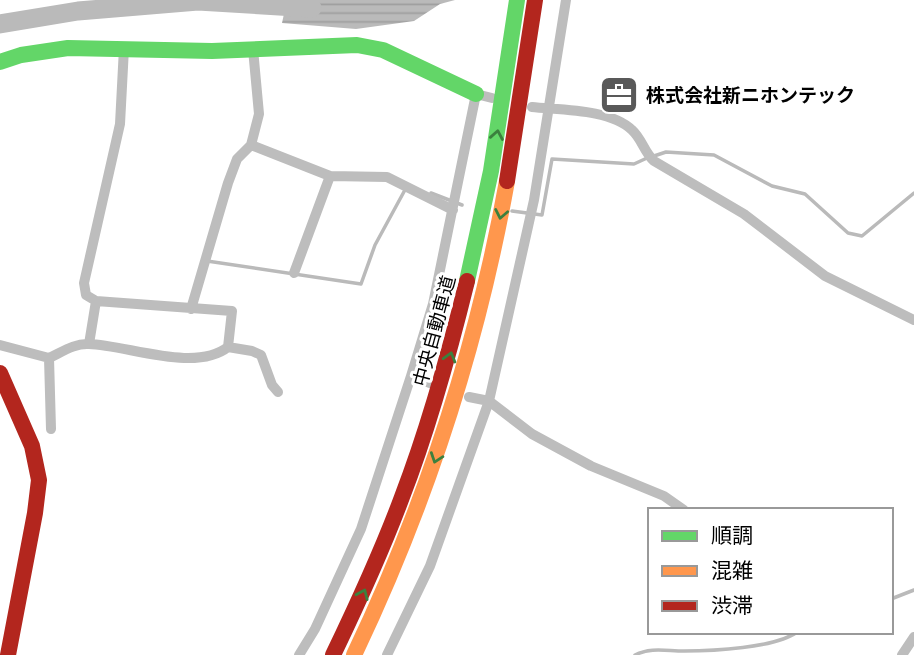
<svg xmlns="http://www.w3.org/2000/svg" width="914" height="655" font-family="Quicksand,'Noto Sans JP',sans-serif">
<defs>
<pattern id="water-rules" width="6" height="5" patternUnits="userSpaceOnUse" patternTransform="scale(1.75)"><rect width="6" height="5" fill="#bababa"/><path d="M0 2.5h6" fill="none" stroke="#9e9e9e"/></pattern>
</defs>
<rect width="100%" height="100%" fill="#fff"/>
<path fill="url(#water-rules)" d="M287 0H455L440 4 414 21 356 29 282 23Z"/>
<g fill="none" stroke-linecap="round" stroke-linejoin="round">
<path stroke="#bababa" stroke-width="3.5" d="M654 156 666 152 714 155 772 186 805 194 848 233 862 236 914 193
M431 193 462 205
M512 211 542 215 552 159 634 164 647 158
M207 261 361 284 375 245 406 188
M891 599 914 590
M635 655C651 647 666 651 684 651 711 651 776 648 797 632"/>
<path stroke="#bababa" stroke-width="19" d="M0 24 78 11 198 1 312 8"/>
<path stroke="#bdbdbd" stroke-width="10" d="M124 48 120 124 84 283 86 295 96 301 232 311 228 347
M532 107C561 110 611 109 632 130 642 139 644 152 654 161L744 214 825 276 914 320
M251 145 330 176 387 177 453 210
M294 273 330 176
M191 309 228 183 237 159 251 145 259 114 253 49
M89 344 96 301
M0 345 49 358C62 352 75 343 89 344 127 345 195 373 228 347L252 351 261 355 272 385 278 392
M49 358 51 429
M411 376 430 383
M469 397 489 401 532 434 591 466 664 496 684 510
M299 655 315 629 361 529 411 376 433 304 476 94 492 98
M387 655 430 566 489 401 534 200 566 0
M902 655 914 637"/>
<path stroke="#63d668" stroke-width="16" d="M0 62 21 55 68 48 212 51 357 45 383 50 476 94
M467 281 491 171 517 0"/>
<path stroke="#ff974d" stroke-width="16" d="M354 655C427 502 477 348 507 181"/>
<path stroke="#b3261e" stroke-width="16" d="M507 181 535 0
M0 373 32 446 39 480 35 513 8 655
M333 655C358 603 382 551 402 497 429 427 449 354 467 281"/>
</g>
<defs><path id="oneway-chevron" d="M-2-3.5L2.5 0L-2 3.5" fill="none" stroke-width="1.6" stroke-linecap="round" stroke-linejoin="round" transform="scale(1.75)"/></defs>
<g stroke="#3b803e">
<use href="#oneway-chevron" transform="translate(497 135) rotate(-80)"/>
<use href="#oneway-chevron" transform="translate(501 214) rotate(101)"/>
<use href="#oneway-chevron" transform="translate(450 357) rotate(-74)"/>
<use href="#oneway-chevron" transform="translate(436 458) rotate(109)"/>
<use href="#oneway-chevron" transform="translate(363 594) rotate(-66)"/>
</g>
<defs>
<g id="office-square" transform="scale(2.0125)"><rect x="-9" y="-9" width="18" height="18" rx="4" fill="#595959" stroke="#fff"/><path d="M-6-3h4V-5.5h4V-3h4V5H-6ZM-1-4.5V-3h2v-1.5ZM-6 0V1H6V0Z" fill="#fff"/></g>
</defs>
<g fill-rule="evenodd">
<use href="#office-square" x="619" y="95"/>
</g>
<g text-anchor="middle" stroke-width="6" stroke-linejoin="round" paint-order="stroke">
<g font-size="19" font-weight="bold" fill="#000" stroke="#fff" text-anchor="start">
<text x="646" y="102">株式会社新ニホンテック</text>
</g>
<g font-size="19" fill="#000" stroke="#fff">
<text transform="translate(434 331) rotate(-75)" y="7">中央自動車道</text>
</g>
</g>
<rect x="648" y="508" width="245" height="126" fill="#ffffff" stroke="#999999" stroke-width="2"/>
<rect x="662" y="531" width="35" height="10" fill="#63d668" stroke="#999999" stroke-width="2"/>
<text x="711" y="543" font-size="21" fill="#000000">順調</text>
<rect x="662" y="566" width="35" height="10" fill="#ff974d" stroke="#999999" stroke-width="2"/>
<text x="711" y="578" font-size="21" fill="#000000">混雑</text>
<rect x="662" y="601" width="35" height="10" fill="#b3261e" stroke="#999999" stroke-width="2"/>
<text x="711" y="613" font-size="21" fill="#000000">渋滞</text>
</svg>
